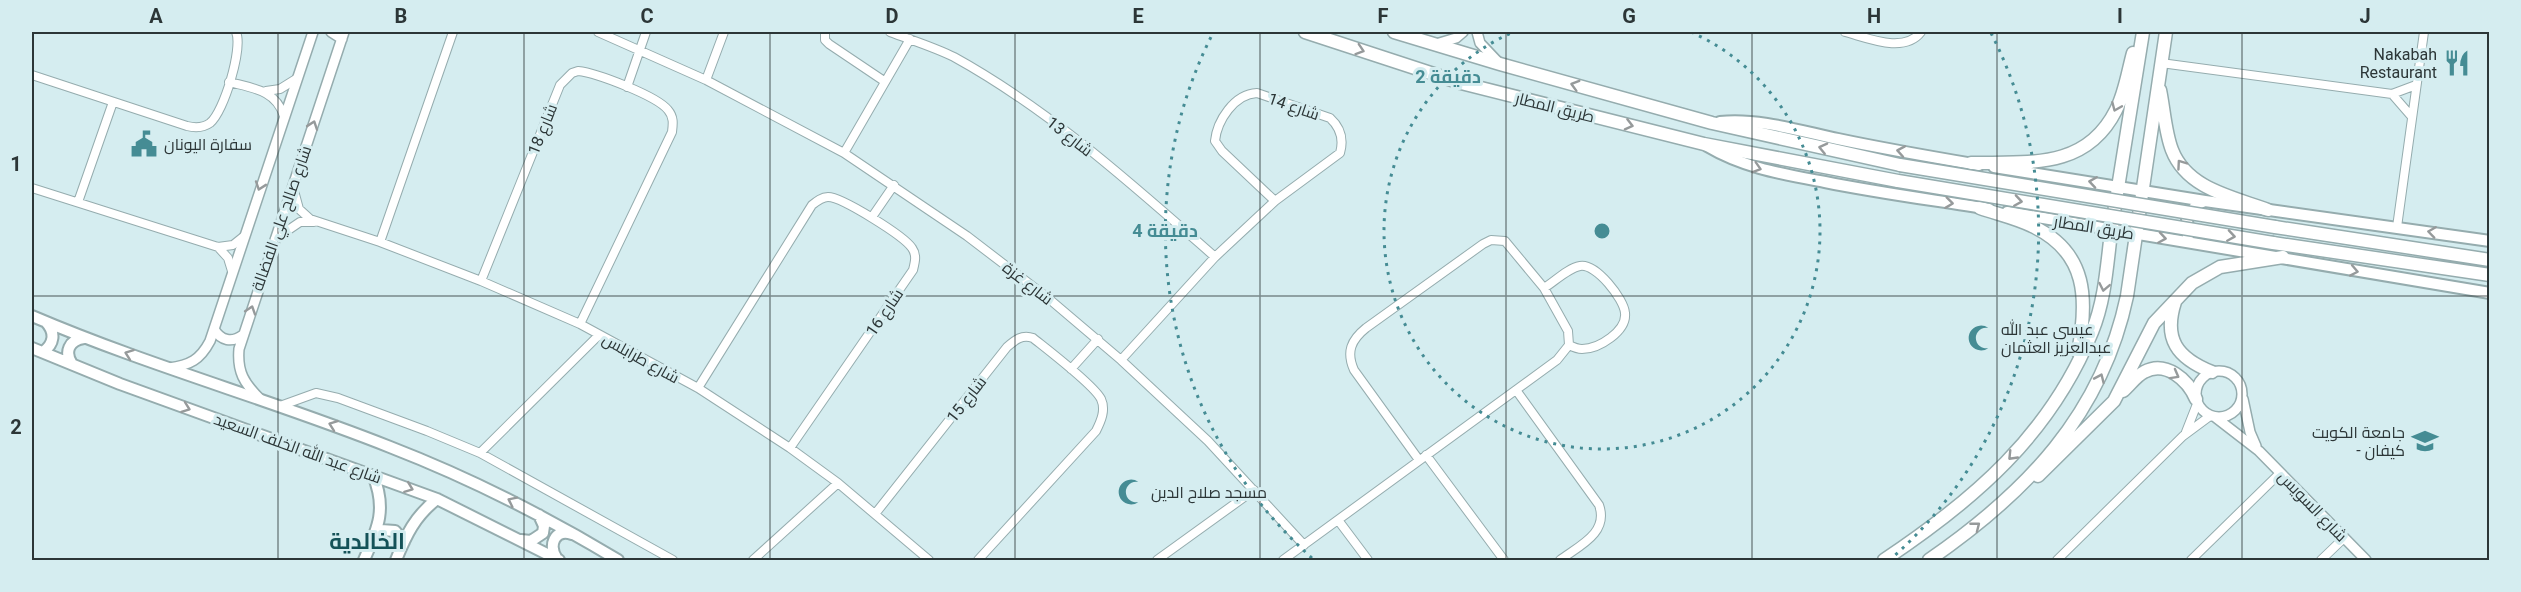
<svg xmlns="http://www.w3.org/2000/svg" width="2521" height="592" font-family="Roboto,Cairo,sans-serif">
<rect width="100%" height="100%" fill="#d5edf0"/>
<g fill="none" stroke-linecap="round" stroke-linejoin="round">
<g stroke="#95acae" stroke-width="10">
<path id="minor" d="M598 32 706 80 844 153 967 236 1048 298 1121 360 1208 441 1304 545
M825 32V40L829 44 884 81
M890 32C911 40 934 47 954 57 1050 110 1133 185 1215 257
M1845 32C1868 38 1904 54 1921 32
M2161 63 2392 94 2416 85
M32 75 187 126C195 128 203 128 210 123 224 112 243 48 236 32
M706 80 724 32
M229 82C252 88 276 90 284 116
M627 87 646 32
M266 91 280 89 296 79
M2392 94 2412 117
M844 153 910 39
M293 187 299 209 310 219 380 242 481 281 580 324 698 388 790 448 838 483 929 560
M32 188 218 247 233 245 243 237
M78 202 113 102
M872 217 894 185
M2397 227 2424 32
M275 239 300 222H314
M380 242 453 32
M218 247 228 258 232 271
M481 281 560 85 572 73 578 71C597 73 657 96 668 110 674 117 673 124 672 132L580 324
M1544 288C1554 282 1568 268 1580 266 1596 263 1624 299 1625 313 1627 331 1599 349 1582 349 1578 349 1573 347 1569 345
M1121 360 1215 257 1275 201 1340 153C1344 139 1341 128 1330 118L1257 93C1234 94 1217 121 1215 141L1222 151 1275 201
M1071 369 1098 339
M698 388 812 205C817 201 822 197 828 197 842 197 904 236 912 248 917 255 915 262 913 270L790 448
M1516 390 1599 505C1609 533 1579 546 1560 560
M280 406 316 393 338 398 427 431 480 453 673 560
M2186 432 2197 404
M480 453 599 335
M1426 455 1504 560
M875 514 1007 347C1015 340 1022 334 1033 338 1048 350 1094 385 1101 399 1106 410 1101 421 1096 431L978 560
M1338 520 1368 560
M753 560 838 483
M1157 560 1254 490
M1283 560 1557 360 1569 345 1568 331 1544 288 1505 241 1491 240 1483 244 1366 328C1351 340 1346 352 1354 370L1419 460
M2057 560 2183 436 2210 416
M2191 560 2280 473
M2321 560 2344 538"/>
</g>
<g stroke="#95acae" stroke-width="12">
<path id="tertiary" d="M331 32 342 39
M1477 32 1480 43 1498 62
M1436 44 1456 38 1463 32
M214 329C221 341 232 343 243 335
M169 368C190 365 200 360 210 341L313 32
M2196 394a23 23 0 1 1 46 0a23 23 0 1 1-46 0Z
M260 399C244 383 237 372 239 349L344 32
M2243 399 2250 432 2256 446
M2215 417 2259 451 2366 560"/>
</g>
<g stroke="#95acae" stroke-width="14">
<path id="secondary" d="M1720 122C1759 118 1800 131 1838 139 1885 149 1932 157 1979 165
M1707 146C1744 168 1783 174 1825 182 1879 193 1934 200 1989 209
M1994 167 2205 201 2490 241
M2007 212 2490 293
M2188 236 2187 218 2197 204 2205 201
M32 316C149 366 272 400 390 447 470 478 545 516 618 560
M32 348 120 384 437 499 559 560
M43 352C54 344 56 333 46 322
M72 364C64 352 69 340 84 338
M375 534 381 530 395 531 404 542
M521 540 531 541 543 533 544 526 539 515
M557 559C548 546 554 528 572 534
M364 560C378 528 387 509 373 475
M396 560C406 535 415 516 437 499"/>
</g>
<g stroke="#95acae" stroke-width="15">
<path id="primary" d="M2160 90C2164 109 2165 132 2172 150 2187 189 2233 197 2268 210
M1971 163C2028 162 2086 170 2116 110 2125 93 2128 71 2133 53
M1980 208C1997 214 2016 218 2032 226 2088 252 2088 300 2078 352
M2175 302C2163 339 2177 358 2212 372
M2123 391C2130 385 2136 376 2144 372 2166 360 2188 380 2196 399
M2038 476 2114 401 2154 323 2192 283 2220 267 2283 257
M1884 560C1974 500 2050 435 2092 332 2106 298 2107 261 2112 225 2122 160 2133 96 2143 32
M1929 560C2026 493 2102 415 2127 296L2166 32"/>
</g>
<g stroke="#95acae" stroke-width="15">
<path id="trunk" d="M1305 32 1461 83 1704 144 1898 181
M1394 32 1500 64 1712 123 1900 165
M2275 227 2490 260
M2273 243 2490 275"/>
</g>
<use href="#minor" stroke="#fff" stroke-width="8"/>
<use href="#tertiary" stroke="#fff" stroke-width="9"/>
<use href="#secondary" stroke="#fff" stroke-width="10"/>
<use href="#primary" stroke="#fff" stroke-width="12"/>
<use href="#trunk" stroke="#fff" stroke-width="12"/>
<g stroke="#95acae" stroke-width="15" stroke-linecap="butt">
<path id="trunk-bridge" d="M1900 165 2275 227
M1898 181 2273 243"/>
</g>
<use href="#trunk-bridge" stroke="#fff" stroke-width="12"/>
</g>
<defs><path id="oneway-chevron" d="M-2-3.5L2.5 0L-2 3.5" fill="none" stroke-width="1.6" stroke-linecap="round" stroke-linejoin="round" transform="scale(1.5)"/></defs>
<g stroke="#969a9b">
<use href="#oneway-chevron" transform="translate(1360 50) rotate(18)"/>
<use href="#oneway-chevron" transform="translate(1575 85) rotate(-164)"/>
<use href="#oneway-chevron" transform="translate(2116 107) rotate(113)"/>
<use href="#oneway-chevron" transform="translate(313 125) rotate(-71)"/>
<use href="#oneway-chevron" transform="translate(1629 125) rotate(14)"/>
<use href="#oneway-chevron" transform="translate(1823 148) rotate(-167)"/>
<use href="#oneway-chevron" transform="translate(1901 151) rotate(-170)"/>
<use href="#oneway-chevron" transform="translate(2181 164) rotate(-125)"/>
<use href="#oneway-chevron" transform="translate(1757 168) rotate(17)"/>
<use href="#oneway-chevron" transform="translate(2093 182) rotate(-171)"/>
<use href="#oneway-chevron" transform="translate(260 186) rotate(109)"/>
<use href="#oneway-chevron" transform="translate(2018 201) rotate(9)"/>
<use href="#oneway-chevron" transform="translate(1949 203) rotate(7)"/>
<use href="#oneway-chevron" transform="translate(2432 232) rotate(-172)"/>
<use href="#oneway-chevron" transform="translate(2231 236) rotate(9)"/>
<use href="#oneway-chevron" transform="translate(2162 238) rotate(9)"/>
<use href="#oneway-chevron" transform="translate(2354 271) rotate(11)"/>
<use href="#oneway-chevron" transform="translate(2104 287) rotate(101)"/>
<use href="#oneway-chevron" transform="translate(251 310) rotate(-72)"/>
<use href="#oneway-chevron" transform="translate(129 354) rotate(-160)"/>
<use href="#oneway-chevron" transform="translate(2175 375) rotate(29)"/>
<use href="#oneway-chevron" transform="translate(2100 378) rotate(-66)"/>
<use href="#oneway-chevron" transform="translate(186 408) rotate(20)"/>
<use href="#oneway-chevron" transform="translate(333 425) rotate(-160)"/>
<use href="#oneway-chevron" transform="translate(2012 456) rotate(134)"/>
<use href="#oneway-chevron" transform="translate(409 488) rotate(21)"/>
<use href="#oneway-chevron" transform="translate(512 501) rotate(-154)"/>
<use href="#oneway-chevron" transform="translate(1976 526) rotate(-38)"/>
</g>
<path fill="none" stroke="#2c3637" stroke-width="1.5" stroke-opacity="0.55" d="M278 32V560M524 32V560M770 32V560M1015 32V560M1260 32V560M1506 32V560M1752 32V560M1997 32V560M2242 32V560M32 296H2490"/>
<g fill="none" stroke="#458c94" stroke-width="3" stroke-dasharray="3 6">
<path d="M1691 32A218 218 0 1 1 1513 32"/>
<path d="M1312 558A437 437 0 0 1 1213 33M1991 33A437 437 0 0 1 1892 558"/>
</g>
<defs>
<g id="restaurant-bare" transform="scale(2.07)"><path d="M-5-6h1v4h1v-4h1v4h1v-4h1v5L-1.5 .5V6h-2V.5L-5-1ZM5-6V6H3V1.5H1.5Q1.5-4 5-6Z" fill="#458c94" stroke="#d5edf0" stroke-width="2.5" paint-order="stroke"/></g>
<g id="civic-bare" transform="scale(2.07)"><path d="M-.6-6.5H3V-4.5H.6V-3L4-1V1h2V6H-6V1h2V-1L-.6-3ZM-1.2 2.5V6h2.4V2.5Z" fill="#458c94" stroke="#d5edf0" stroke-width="2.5" paint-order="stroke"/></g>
<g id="mosque-bare" transform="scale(2.07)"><path d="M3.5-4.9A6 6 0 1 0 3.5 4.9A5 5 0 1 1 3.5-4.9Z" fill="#458c94" stroke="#d5edf0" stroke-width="2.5" paint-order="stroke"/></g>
<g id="university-bare" transform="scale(2.07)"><path d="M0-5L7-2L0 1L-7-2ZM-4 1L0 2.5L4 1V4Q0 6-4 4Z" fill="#458c94" stroke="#d5edf0" stroke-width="2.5" paint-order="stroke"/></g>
</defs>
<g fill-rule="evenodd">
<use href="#restaurant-bare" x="2457" y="63"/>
<use href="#civic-bare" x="144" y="144"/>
<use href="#mosque-bare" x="1981" y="338"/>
<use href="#university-bare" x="2425" y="441"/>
<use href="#mosque-bare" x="1131" y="492"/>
</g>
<g text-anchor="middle" stroke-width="6" stroke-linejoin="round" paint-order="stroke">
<g font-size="16" fill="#2c3637" stroke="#d5edf0" text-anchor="start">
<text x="2437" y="60" text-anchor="end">Nakabah<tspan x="2437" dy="18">Restaurant</tspan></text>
<text x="164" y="150">سفارة اليونان</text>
<text x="2001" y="335">عيسى عبد الله<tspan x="2001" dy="18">عبدالعزيز العثمان</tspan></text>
<text x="2405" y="438" text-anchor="end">جامعة الكويت<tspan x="2405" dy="18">- كيفان</tspan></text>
<text x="1151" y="498">مسجد صلاح الدين</text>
</g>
<g font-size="16" fill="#2c3637" stroke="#d5edf0">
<text transform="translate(1294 106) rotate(19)" y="6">شارع 14</text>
<text transform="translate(1555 107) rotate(14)" y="6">طريق المطار</text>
<text transform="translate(542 129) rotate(-68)" y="6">شارع 18</text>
<text transform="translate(1070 136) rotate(38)" y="6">شارع 13</text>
<text transform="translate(281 218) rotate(-71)" y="6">شارع صالح علي الفضالة</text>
<text transform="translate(2094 227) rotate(9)" y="6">طريق المطار</text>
<text transform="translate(1028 283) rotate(38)" y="6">شارع غزة</text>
<text transform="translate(884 312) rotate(-56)" y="6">شارع 16</text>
<text transform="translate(641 358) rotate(29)" y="6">شارع طرابلس</text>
<text transform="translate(966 399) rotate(-52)" y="6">شارع 15</text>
<text transform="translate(298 448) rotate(20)" y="6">شارع عبد الله الخلف السعيد</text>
<text transform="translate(2313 506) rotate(46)" y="6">شارع السويس</text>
</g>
<g font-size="22" font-weight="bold" fill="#155258" stroke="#d5edf0">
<text x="367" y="549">الخالدية</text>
</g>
</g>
<circle cx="1602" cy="231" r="9" fill="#458c94" stroke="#d5edf0" stroke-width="3"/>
<g font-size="18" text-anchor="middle" font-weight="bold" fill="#458c94" stroke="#d5edf0" stroke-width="6" stroke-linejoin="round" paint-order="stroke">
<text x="1448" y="83">2 دقيقة</text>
<text x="1165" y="237">4 دقيقة</text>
</g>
<rect width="2521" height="592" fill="none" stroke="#d5edf0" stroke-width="66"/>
<rect x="33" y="33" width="2455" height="526" fill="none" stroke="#2c3637" stroke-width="2"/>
<g font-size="20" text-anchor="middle" font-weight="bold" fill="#2c3637">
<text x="156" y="23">A</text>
<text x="401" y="23">B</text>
<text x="647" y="23">C</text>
<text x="892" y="23">D</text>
<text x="1138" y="23">E</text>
<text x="1383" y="23">F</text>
<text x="1629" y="23">G</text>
<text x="1874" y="23">H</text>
<text x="2120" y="23">I</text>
<text x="2365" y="23">J</text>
<text x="16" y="171">1</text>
<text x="16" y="434">2</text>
</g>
</svg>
